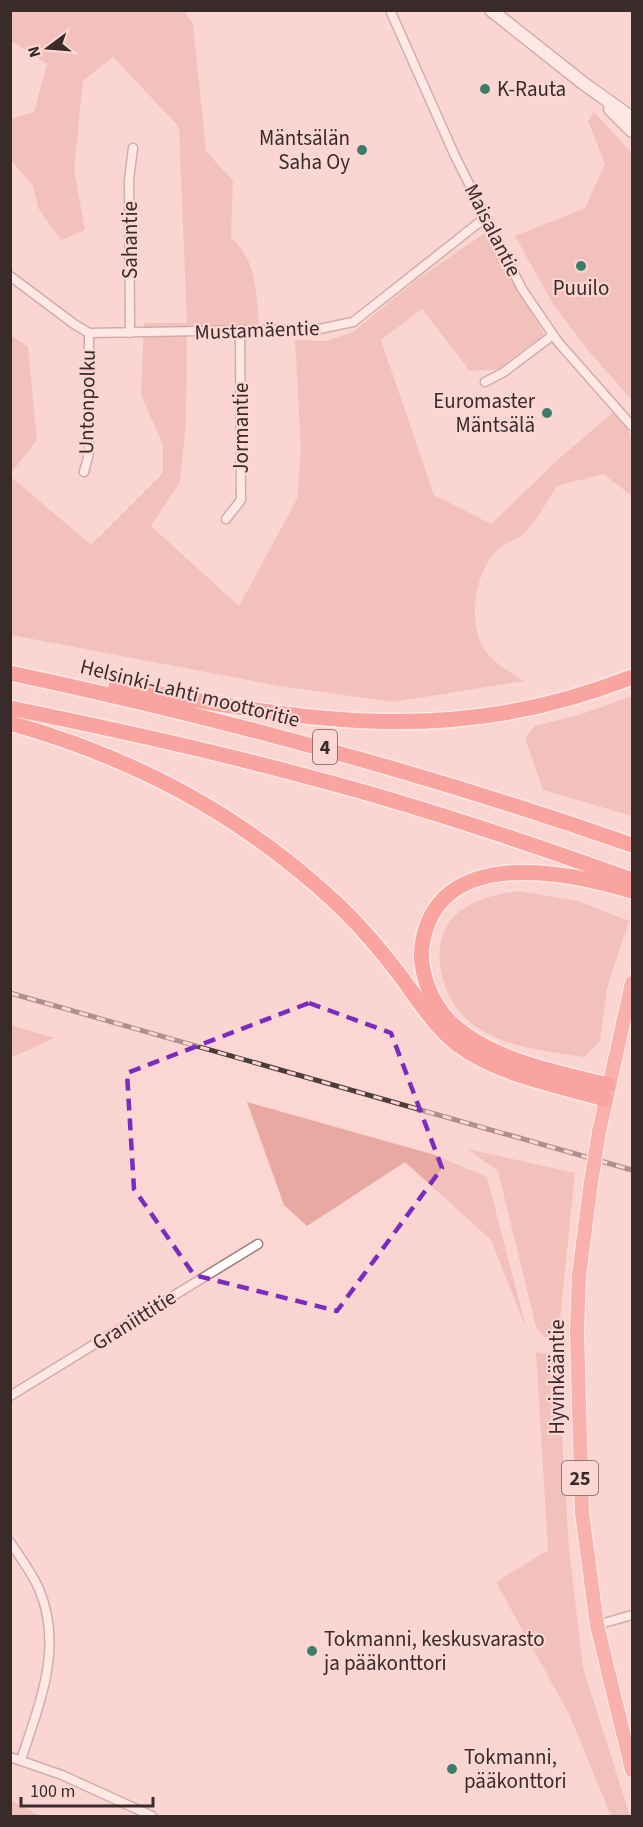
<svg xmlns="http://www.w3.org/2000/svg" width="643" height="1827" font-family="'Source Sans 3',sans-serif">
<rect width="100%" height="100%" fill="#fbd6d2"/>
<path fill="#e7a9a2" d="M11 11H184L193 24 206 151 233 181 231 237C257 261 256 292 259 325L187 329 186 422 180 482 151 526 239 606 297 499 301 451 295 340 326 341 353 332 415 281 486 232 544 334 498 369 470 371 422 309 381 340 434 495 491 524 563 455 614 412 632 436V496L603 474 557 486C547 501 538 519 526 532 518 540 506 542 498 549 474 572 466 627 487 653 497 665 511 673 524 681L393 702 279 686 11 635 10 476 91 545 163 473V445L141 395 144 323H187L179 127 113 57 83 81 74 170 85 230 61 240 38 208 33 186 11 160V119L34 112 47 64 11 41Z
M594 112 632 153V400L587 349 553 304 515 236 585 208 605 164 588 121Z
M11 335 28 347 37 440 11 473Z
M632 696V816L543 790 525 738 535 726 579 715Z
M519 891 578 901 629 921 607 988 600 1041 584 1057C545 1051 511 1049 478 1028 446 1009 427 956 449 923 464 901 496 894 519 891Z
M10 1025H11L54 1038 11 1058Z
M247 1102 435 1155 487 1177 527 1331 491 1240 405 1162 307 1226 284 1205Z
M467 1149 575 1173 558 1340 544 1337 536 1327 498 1171Z
M536 1352 557 1355 569 1548 583 1668 630 1816H611L569 1714 496 1582 548 1550Z
M11 1800 40 1816H11Z"/>
<g fill="none" stroke-linecap="round" stroke-linejoin="round">
<g stroke="#9d7c79" stroke-width="11">
<path id="minor" d="M390 10 455 156 522 289 558 342 632 426
M10 276 74 324 89 333 319 329 353 322 486 217
M130 333 129 180 133 148
M485 382 504 372 553 335
M84 472 89 453V333
M226 519 241 500 240 331
M10 1396 258 1244
M10 1542C20 1557 32 1573 39 1589 64 1648 39 1704 21 1760
M597 1625 632 1615
M10 1757 62 1775 152 1816"/>
</g>
<g stroke="#9d7c79" stroke-width="15">
<path id="secondary" d="M491 10 583 83 632 118
M610 109 632 131"/>
</g>
<g stroke="#fff" stroke-width="16">
<path id="trunk" d="M599 1132 632 983
M591 1182 579 1275 577 1331 582 1513 597 1625 632 1770"/>
</g>
<g stroke="#fff" stroke-width="18">
<path id="motorway" d="M10 673C222 718 429 774 632 845
M116 686C304 720 448 749 632 677
M10 708C113 729 215 751 316 779 423 807 529 843 632 880
M10 723C134 758 238 813 333 900 357 922 379 948 399 974 417 998 434 1026 457 1044 498 1075 557 1085 605 1099
M608 1085C555 1072 489 1060 449 1021 431 1002 419 972 422 946 436 845 565 871 632 891"/>
</g>
<use href="#minor" stroke="#fff" stroke-width="8"/>
<use href="#secondary" stroke="#fff" stroke-width="12"/>
<use href="#trunk" stroke="#f78680" stroke-width="14"/>
<use href="#motorway" stroke="#f56860" stroke-width="15"/>
<g stroke="#4c3c3a" stroke-width="5">
<path id="rail" d="M10 993 632 1170"/>
</g>
<use href="#rail" stroke="#fbd6d2" stroke-width="3" stroke-dasharray="9" stroke-linecap="butt"/>
<g stroke="#fff" stroke-width="16" stroke-linecap="butt">
<path id="trunk-bridge" d="M591 1182 599 1132"/>
</g>
<use href="#trunk-bridge" stroke="#f78680" stroke-width="14"/>
</g>
<path d="M0 0H643V1827H0ZM309 1003 391 1033 442 1168 337 1311 194 1275 134 1189 127 1073Z" fill="#fbd6d2" fill-opacity=".55" fill-rule="evenodd"/>
<path fill="none" stroke="#7b2cbf" stroke-width="4.5" stroke-dasharray="12 8" stroke-linejoin="round" d="M309 1003 391 1033 442 1168 337 1311 194 1275 134 1189 127 1073Z"/>
<g fill="#3c7c6a" stroke="#fbd6d2" stroke-width="2">
<circle cx="485" cy="89" r="6"/>
<circle cx="362" cy="150" r="6"/>
<circle cx="581" cy="266" r="6"/>
<circle cx="547" cy="413" r="6"/>
<circle cx="312" cy="1651" r="6"/>
<circle cx="452" cy="1769" r="6"/>
</g>
<g text-anchor="middle" stroke-width="4.5" stroke-linejoin="round" paint-order="stroke">
<g fill="#fbd6d2" stroke="#725e5c" stroke-width="1.5">
<rect x="313" y="730" width="24" height="34" rx="4.5"/>
<rect x="562" y="1461" width="36" height="34" rx="4.5"/>
</g>
<g font-size="20" font-weight="bold" fill="#382b29">
<text x="325" y="754">4</text>
<text x="580" y="1485">25</text>
</g>
<g font-size="21" fill="#382b29" stroke="#fbd6d2" text-anchor="start">
<text x="497" y="96">K-Rauta</text>
<text x="350" y="145" text-anchor="end">Mäntsälän<tspan x="350" dy="24">Saha Oy</tspan></text>
<text x="581" y="295" text-anchor="middle">Puuilo</text>
<text x="535" y="408" text-anchor="end">Euromaster<tspan x="535" dy="24">Mäntsälä</tspan></text>
<text x="324" y="1646">Tokmanni, keskusvarasto<tspan x="324" dy="24">ja pääkonttori</tspan></text>
<text x="464" y="1764">Tokmanni,<tspan x="464" dy="24">pääkonttori</tspan></text>
</g>
<g font-size="21" fill="#382b29" stroke="#fbd6d2">
<text transform="translate(493 230) rotate(63)" y="7">Maisalantie</text>
<text transform="translate(130 240) rotate(-90)" y="7">Sahantie</text>
<text transform="translate(257 330) rotate(-2)" y="7">Mustamäentie</text>
<text transform="translate(87 402) rotate(-89)" y="7">Untonpolku</text>
<text transform="translate(241 428) rotate(-90)" y="7">Jormantie</text>
<text transform="translate(190 693) rotate(14)" y="7">Helsinki-Lahti moottoritie</text>
<text transform="translate(134 1320) rotate(-32)" y="7">Graniittitie</text>
<text transform="translate(557 1377) rotate(-90)" y="7">Hyvinkääntie</text>
</g>
</g>
<rect width="643" height="1827" fill="none" stroke="#382b29" stroke-width="24"/>
<g transform="translate(48 48) rotate(254)" stroke="#fbd6d2" stroke-width="4.5" paint-order="stroke">
<path d="M0-4.5L10 22L0 15L-10 22Z" fill="#382b29"/>
<text y="-9" font-size="16" font-weight="bold" text-anchor="middle" fill="#382b29">N</text>
</g>
<path d="M21 1797v9h132v-9" fill="none" stroke="#382b29" stroke-width="3"/>
<text x="30" y="1797" font-size="18" fill="#382b29" stroke="#fbd6d2" stroke-width="4.5" paint-order="stroke">100 m</text>
</svg>
